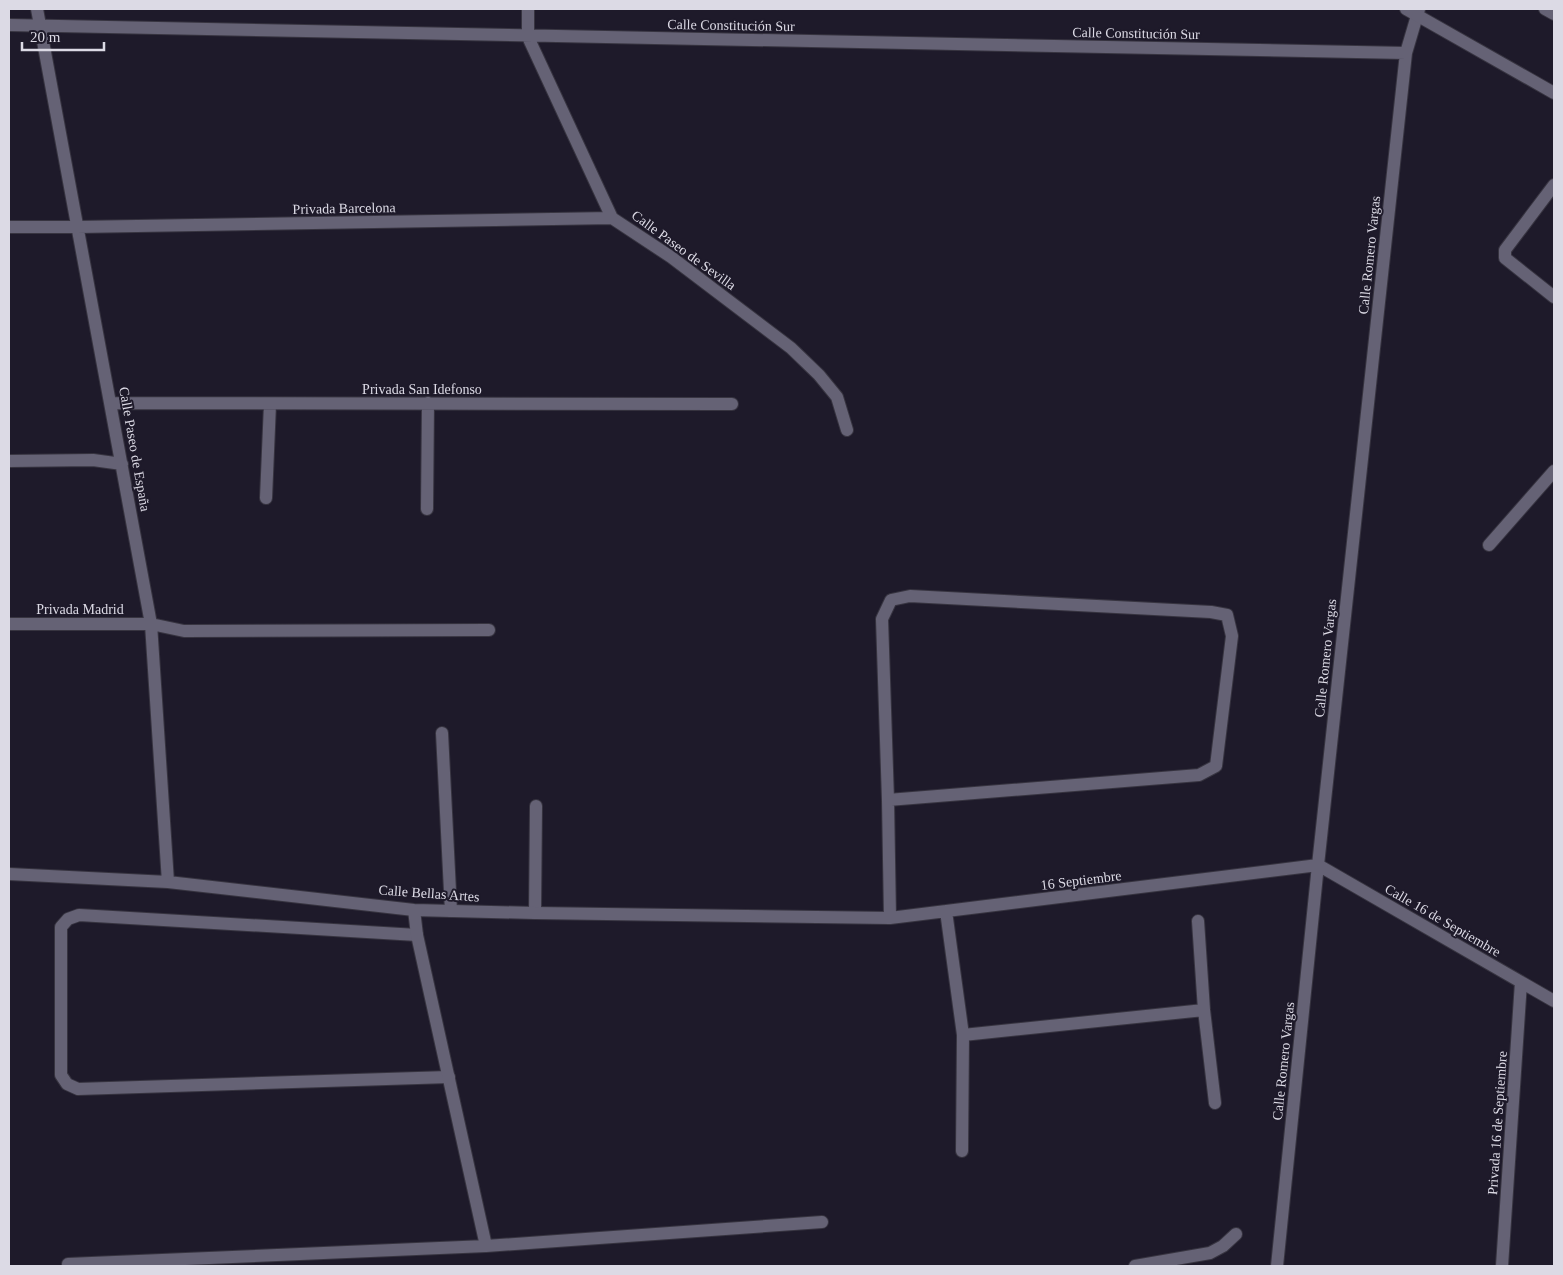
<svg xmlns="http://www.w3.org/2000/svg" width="1563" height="1275" font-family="Georgia,serif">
<rect width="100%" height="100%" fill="#1e1a2a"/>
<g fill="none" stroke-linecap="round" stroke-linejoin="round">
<g stroke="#373440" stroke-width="14">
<path id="lane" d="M1554 185 1505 250V258L1554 297
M1489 545 1554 471
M442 733 451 911
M535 913 536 806
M417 935 79 915 68 919 61 927V1075L67 1084 78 1089 449 1077"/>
</g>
<g stroke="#373440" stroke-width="14">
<path id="street" d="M37 9 151 624 168 882
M528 9V37L612 218 671 257 791 348 819 375 837 397 847 430
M9 25 1406 53 1419 9
M9 227H77L612 218
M111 403 732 404
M9 461 93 460 122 464
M266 498 270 404
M427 509 428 403
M9 624H151L184 631 489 630
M888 800 1199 775 1216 766 1232 636 1227 615 1211 612 910 596 891 600 882 619 888 800 890 918
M1318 865 1554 1001
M9 874 168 882 414 910 535 913 890 918 1318 865
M414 910 417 935 486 1246
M946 911 963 1035 962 1151
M1198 921 1204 1010 1215 1103
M963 1035 1204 1010
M68 1264 486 1246 822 1222
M1135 1266 1210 1253 1223 1246 1236 1234
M1277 1266 1318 865 1406 53
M1502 1266 1521 982"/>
</g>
<g stroke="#373440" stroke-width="14">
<path id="secondary" d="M1406 9 1554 93
M1545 9 1554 14"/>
</g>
<use href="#lane" stroke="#656275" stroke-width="12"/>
<use href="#street" stroke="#656275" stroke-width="12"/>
<use href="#secondary" stroke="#656275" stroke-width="12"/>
</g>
<g text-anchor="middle" stroke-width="4" stroke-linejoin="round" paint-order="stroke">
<g font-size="14" fill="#dcdae5" stroke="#1e1a2a">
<text transform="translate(731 25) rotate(1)" y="5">Calle Constitución Sur</text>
<text transform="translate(1136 33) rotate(1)" y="5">Calle Constitución Sur</text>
<text transform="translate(344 208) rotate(-1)" y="5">Privada Barcelona</text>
<text transform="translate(684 250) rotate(36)" y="5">Calle Paseo de Sevilla</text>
<text transform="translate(1369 255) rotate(-84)" y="5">Calle Romero Vargas</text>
<text x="422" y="394">Privada San Idefonso</text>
<text transform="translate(135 449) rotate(80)" y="5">Calle Paseo de España</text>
<text x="80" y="614">Privada Madrid</text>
<text transform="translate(1325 658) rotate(-84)" y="5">Calle Romero Vargas</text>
<text transform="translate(1081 880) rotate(-7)" y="5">16 Septiembre</text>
<text transform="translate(429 893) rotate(4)" y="5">Calle Bellas Artes</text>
<text transform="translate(1443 920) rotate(30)" y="5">Calle 16 de Septiembre</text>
<text transform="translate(1283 1061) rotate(-84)" y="5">Calle Romero Vargas</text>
<text transform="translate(1497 1123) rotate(-86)" y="5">Privada 16 de Septiembre</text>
</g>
</g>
<rect width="1563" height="1275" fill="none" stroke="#dcdae5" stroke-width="20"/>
<path d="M22 42v8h82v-8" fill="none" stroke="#dcdae5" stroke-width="2.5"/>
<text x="30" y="42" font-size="15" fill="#dcdae5" stroke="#1e1a2a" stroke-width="4" paint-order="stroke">20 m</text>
</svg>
